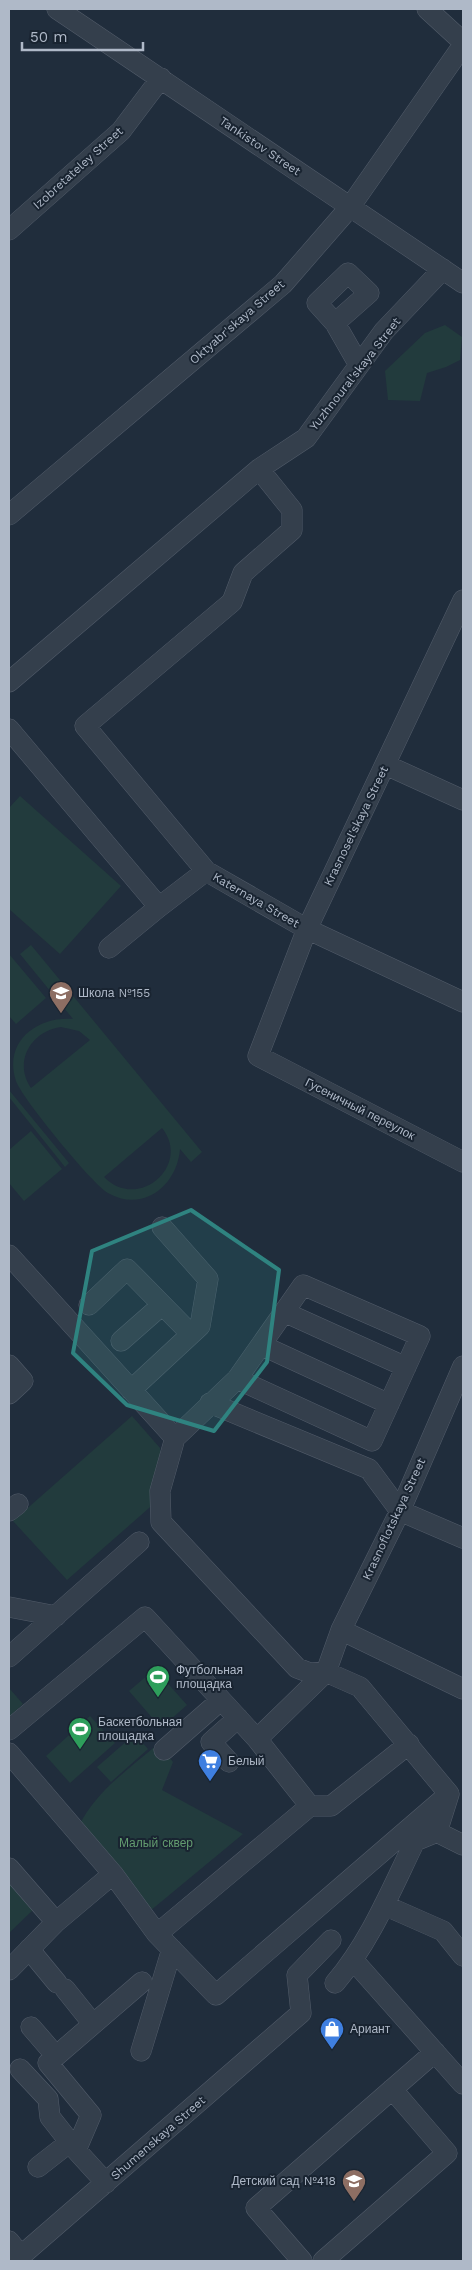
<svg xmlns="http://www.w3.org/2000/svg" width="472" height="2270" font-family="'Work Sans',sans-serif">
<rect width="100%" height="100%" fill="#202d3c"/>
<path fill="#223b3d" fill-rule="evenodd" d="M445 325 462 337 460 360 446 367 427 373 420 401 388 400 385 371 425 333Z
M20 796 121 886 60 954 9 909V808Z
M31 945 202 1152 191 1162 180 1149C177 1186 143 1213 108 1193 93 1185 21 1097 16 1081 3 1042 37 1016 73 1019L20 954ZM61 1027 79 1031 90 1040 31 1088C13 1062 31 1031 61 1027ZM162 1128C192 1165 138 1212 104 1177Z
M9 954 46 998 16 1024 9 1016Z
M9 1090 69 1163 65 1167 9 1097Z
M31 1131 62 1169 24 1201 9 1183V1150Z
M132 1416 160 1448 165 1494 67 1580 13 1521Z
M155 1669 187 1705 161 1728 129 1691Z
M9 1688 23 1704 9 1717Z
M90 1716 115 1743 70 1783 46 1756Z
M135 1734 148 1749 111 1782 97 1767Z
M158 1744 173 1762 162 1790 243 1834 150 1911 79 1826C95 1792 130 1768 158 1744Z
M9 1878 35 1908 9 1933Z"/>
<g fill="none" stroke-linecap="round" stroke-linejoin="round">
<g stroke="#525c6a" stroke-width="21">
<path id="minor" d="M57 9 463 283
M427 9 463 42
M9 230 121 131 161 78
M335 323 317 303 348 273 369 293 335 323 359 365
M259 469 292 510V530L243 573 232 602 85 726 206 871 307 929 463 1002
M9 515 283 284 350 207 463 45
M463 600 307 929 258 1056 463 1162
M9 682 259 469 306 438 384 331 443 269
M9 729 159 907 206 871
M386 765 463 800
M109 948 159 907
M9 1255 175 1438 160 1491 161 1522 297 1668 310 1673 326 1672 360 1687 449 1794 437 1832
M89 1305 127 1269 191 1334
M284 1312 406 1367
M121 1341 162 1305
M261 1345 389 1404
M9 1365 23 1381 9 1394
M131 1390 200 1326 208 1279 162 1227
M210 1403 369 1469 400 1511 463 1538
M175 1438 237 1379 303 1285 420 1336 372 1441 237 1379
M9 1511 18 1504
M9 1607 56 1616
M341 1630 463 1689
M9 1657 139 1542
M9 1730 145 1617 257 1739 310 1806
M257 1739 326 1672 341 1630 400 1511 463 1366
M164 1750 220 1701
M9 1753 113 1874 157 1934 310 1806H331L409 1744
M229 1762 211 1742 238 1718
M437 1832 463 1845
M9 1868 56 1922 113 1874
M384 1905 443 1931 463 1956
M157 1934 216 1995 449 1794
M29 1949 57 1983
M354 1961 463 2084
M9 1970 56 1922
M335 1983C370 1942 391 1890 415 1841L437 1832
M65 1989 93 2024
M31 2027 56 2056
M141 2051 172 1949
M20 2069 48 2099 50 2117 76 2150
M38 2167 70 2142
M106 2183 76 2150 91 2115 48 2063 142 1982
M9 2241 21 2256
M15 2261 301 2013 297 1975 331 1940
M302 2261 256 2208 435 2052
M323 2261 447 2153 392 2089"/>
</g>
<use href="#minor" stroke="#343f4c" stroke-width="20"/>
</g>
<path fill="#2f8380" fill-opacity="0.2" stroke="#2f8380" stroke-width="4" stroke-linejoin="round" d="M191 1210 279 1270 267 1362 214 1431 127 1405 73 1353 92 1251Z"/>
<defs>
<g id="school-pin" transform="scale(1.25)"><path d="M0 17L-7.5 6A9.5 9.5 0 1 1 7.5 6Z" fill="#8d6e63" stroke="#192431"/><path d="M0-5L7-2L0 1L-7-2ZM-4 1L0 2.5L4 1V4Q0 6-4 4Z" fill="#fff"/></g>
<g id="stadium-pin" transform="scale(1.25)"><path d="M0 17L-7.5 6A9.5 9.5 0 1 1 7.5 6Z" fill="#2e9e5b" stroke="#192431"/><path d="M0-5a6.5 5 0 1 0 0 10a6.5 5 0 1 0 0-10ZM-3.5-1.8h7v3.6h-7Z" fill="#fff"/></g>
<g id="supermarket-pin" transform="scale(1.25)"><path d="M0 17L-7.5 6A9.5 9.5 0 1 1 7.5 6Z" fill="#3f7fe0" stroke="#192431"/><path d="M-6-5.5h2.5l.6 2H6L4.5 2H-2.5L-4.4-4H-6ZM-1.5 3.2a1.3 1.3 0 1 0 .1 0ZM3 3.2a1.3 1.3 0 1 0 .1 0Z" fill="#fff"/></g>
<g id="shop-pin" transform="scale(1.25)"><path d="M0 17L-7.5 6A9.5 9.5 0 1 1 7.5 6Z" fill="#3f7fe0" stroke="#192431"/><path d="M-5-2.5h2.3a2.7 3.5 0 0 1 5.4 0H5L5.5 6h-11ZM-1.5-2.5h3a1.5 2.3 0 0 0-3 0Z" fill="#fff"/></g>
</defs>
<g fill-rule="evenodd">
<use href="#school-pin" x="61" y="993"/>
<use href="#stadium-pin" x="158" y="1677"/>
<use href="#stadium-pin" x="80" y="1729"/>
<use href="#supermarket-pin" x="210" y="1761"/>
<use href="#shop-pin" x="332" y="2029"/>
<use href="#school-pin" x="354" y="2181"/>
</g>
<g text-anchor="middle" stroke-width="4" stroke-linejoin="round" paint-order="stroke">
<g font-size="12" fill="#afb9c8" stroke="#192431">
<text transform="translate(260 146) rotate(34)" y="4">Tankistov Street</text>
<text transform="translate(78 168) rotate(-42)" y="4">Izobretateley Street</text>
<text transform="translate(237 322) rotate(-41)" y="4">Oktyabr'skaya Street</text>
<text transform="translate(355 374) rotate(-52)" y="4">Yuzhnoural'skaya Street</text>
<text transform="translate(356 826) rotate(-64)" y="4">Krasnosel'skaya Street</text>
<text transform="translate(256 900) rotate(30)" y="4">Katernaya Street</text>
<text transform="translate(360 1109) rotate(27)" y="4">Гусеничный переулок</text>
<text transform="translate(394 1519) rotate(-65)" y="4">Krasnoflotskaya Street</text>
<text transform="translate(158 2138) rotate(-41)" y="4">Shumenskaya Street</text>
</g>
<g font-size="12" fill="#afb9c8" stroke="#192431" text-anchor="start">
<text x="78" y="997">Школа №155</text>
<text x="176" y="1674">Футбольная<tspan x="176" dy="14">площадка</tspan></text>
<text x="98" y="1726">Баскетбольная<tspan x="98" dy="14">площадка</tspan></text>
<text x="228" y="1765">Белый</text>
<text x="350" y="2033">Ариант</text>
<text x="336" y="2185" text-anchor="end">Детский сад №418</text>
</g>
<g font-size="12" fill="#639c6f" stroke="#192431">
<text x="156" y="1847">Малый сквер</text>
</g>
</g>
<rect width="472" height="2270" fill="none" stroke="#afb9c8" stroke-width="20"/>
<path d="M22 42v8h121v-8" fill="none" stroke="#afb9c8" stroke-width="2.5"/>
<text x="30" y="42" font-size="15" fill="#afb9c8" stroke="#192431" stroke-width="4" paint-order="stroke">50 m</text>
</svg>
